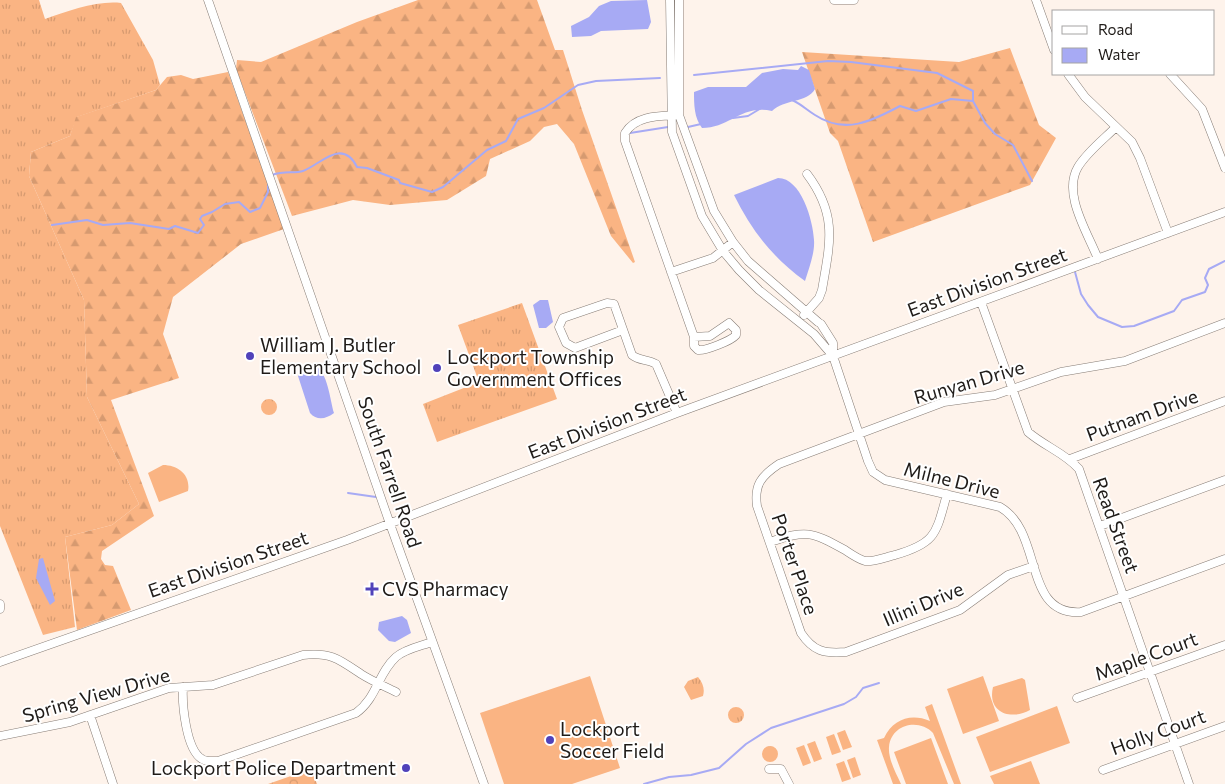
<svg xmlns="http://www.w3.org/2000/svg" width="1225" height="784" font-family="Commissioner,sans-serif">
<defs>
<pattern id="grass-tufts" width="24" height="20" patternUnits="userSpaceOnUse" patternTransform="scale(1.25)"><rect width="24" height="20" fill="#fab483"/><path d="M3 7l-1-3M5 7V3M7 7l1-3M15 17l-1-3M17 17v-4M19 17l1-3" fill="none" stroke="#d69a70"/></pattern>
<pattern id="forest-firs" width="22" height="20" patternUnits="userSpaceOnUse" patternTransform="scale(1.25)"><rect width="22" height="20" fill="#fab483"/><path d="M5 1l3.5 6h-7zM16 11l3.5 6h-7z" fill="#d69a70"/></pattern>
<pattern id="park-crowns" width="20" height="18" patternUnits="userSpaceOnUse" patternTransform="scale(1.25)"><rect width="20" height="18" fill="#fab483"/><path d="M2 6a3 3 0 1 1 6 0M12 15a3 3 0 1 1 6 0" fill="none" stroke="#d69a70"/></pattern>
</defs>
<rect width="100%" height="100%" fill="#fef3eb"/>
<path fill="url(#grass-tufts)" d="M0 0H39L45 19C67 11 99 0 121 3L153 60 160 85 156 90 77 117 70 136 31 152 29 176 84 300 87 397 139 504 112 525 65 537 75 627 43 635 0 526Z
M522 303 557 399 437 442 423 404 479 382 458 325Z
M698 677C703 683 705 689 703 696L691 700 684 687 688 681Z
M728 715a8 8 0 1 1 16 0a8 8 0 1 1-16 0Z
M762 754a8 8 0 1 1 16 0a8 8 0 1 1-16 0Z"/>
<path fill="url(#forest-firs)" d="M418 0H537L555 50H563L582 110 635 262 633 263 611 236 574 144 557 124 544 127 530 141 490 159 486 176 447 200 390 205 353 200 292 216 236 69 237 60 261 62 357 22Z
M1010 48 1039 125 1056 138 1030 185 873 242 838 141 830 133 802 52 959 62Z
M228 72 284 229 241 244 173 297 163 334 179 378 111 400 154 516 102 551 101 559 105 565 113 566 131 610 77 630 65 537 112 525 139 504 87 397 84 300 29 176 31 152 70 136 76 117 156 90 167 77 181 75 193 79Z"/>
<path fill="url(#park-crowns)" d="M261 407a8 8 0 1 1 16 0a8 8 0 1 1-16 0Z
M311 769 317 784H268Z"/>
<path fill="#fab483" d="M163 465C178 465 191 475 188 491L159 502 148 473Z
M590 676 620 768 572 784H504L480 713Z
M983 676 999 721 963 734 947 689Z
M1022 678 1025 680 1030 710C1010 721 987 712 993 687Z
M932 704 961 784H954L933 733C919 718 891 724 889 747 888 759 896 773 901 784H893L877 740 884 738C893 719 911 713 930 721L925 707Z
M1057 706 1070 743 990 772 976 737Z
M845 730 852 747 843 750 837 733Z
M834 734 841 752 832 755 826 737Z
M931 738 948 784H906L894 752Z
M815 741 822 759 814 762 807 744Z
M804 745 811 763 803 766 796 748Z
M855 757 861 775 853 778 847 760Z
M844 761 851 779 842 782 836 764Z
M1031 761 1040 784H994L990 776Z"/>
<path fill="#a7aaf4" d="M611 1 647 0 651 22 648 29 601 31 591 36 572 37 571 26 589 17 599 6Z
M801 66 809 70 815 89C807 103 784 99 772 111 742 104 730 128 702 128 694 118 694 104 694 92L708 87H746L762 73 783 69 798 70Z
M778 178C801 178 813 220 814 240 815 253 809 268 805 281 773 258 751 230 734 195Z
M548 300 553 322 546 328H539L533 305 540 300Z
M315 366C328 372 330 400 334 413 326 419 317 421 310 413L298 376 300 371Z
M43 558 55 601 50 605 36 578 39 559Z
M402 616 407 620 411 633 395 642 389 641 378 630 379 622Z"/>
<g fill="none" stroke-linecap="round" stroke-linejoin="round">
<path stroke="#a7aaf4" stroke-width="2" d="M694 75 828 61 851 62 937 73 973 91V101L985 123 995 134 1013 145 1032 181
M792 100C801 104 807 110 815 115 845 135 872 121 900 106L916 111 951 99 973 101
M733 118 748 116 763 107
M688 127 701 124
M630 133 668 127
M272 175C285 170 294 174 303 171 320 165 342 137 357 167L367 168 399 180 400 183 432 192 443 187 487 150 506 141 518 119 544 108 578 85 596 81 660 78
M52 225 87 220 103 225 130 223 169 229 175 226 198 233 204 225 200 219 202 216 212 212 225 204 239 202 250 212 260 208 268 192V181
M1075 272 1081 294 1088 305 1098 317 1122 327 1134 326 1174 311 1182 300 1205 292 1208 285 1205 278 1209 269 1225 261
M348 493 376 497
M644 784 669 777 691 775 719 768 746 744 771 728 844 704 856 697 863 688 879 683"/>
<g stroke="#877d76" stroke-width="9">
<path id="minor" d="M208 0 390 524 484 784
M670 0 672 132 702 216 723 251 739 270 759 290 814 334 833 356
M679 0V115L714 211 733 242 748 261 818 322
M834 0H854
M1036 0 1054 50
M1068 74 1085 97 1132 142 1140 158 1168 233
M1170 74 1202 109 1225 168
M679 115C660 116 636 115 625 133V141L694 337V346L698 350C705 351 731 341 736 335V330L729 323 710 336 694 337
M1098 259C1088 233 1062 194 1078 167 1087 152 1104 139 1116 127
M671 272 713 258 733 242
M981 302 1028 432C1044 446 1065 453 1079 469L1189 784
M804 315 819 298 822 290C830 243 838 215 807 174
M821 324 833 343V356L868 461 873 472 885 480 1000 507C1044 532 1022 616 1081 612L1225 559
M623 330 575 348 566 343 559 327 563 318 607 303 614 304 632 355C639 361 648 359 656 364L677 413
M1070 459 1225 401
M1100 526 1225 480
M770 542C806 530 811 531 845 550 851 554 858 559 865 561 874 562 886 557 895 555 937 543 936 533 947 494
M1034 566 1008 575 960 610 846 652C824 654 813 651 801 633L757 506C754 485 761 476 779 464L944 402 995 395 1061 372 1125 361 1225 323
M0 604V609
M0 662 347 540 677 413 1225 212
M183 687C182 704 186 750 202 759 207 762 213 761 218 761L356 713C377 698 378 673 396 657 405 649 421 646 432 642
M1077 698 1225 645
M90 715 113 784
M0 736 70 722 169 688 213 685 303 655C331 652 339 659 361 674 372 681 384 686 396 692
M769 769H781L789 784
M1103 770 1225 726"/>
</g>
<use href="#minor" stroke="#fff" stroke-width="8"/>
</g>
<g fill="#5042ba" stroke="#fff" stroke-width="2">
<circle cx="250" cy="356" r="5"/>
<circle cx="437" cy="368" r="5"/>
<path d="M369.5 581.5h5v5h5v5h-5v5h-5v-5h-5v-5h5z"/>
<circle cx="550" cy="740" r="5"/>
<circle cx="406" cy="768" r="5"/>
</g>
<g text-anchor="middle" stroke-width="4" stroke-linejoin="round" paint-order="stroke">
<g font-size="19" fill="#1f1b18" stroke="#fff">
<text transform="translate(987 282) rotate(-20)" y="7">East Division Street</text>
<text transform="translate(969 382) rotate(-16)" y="7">Runyan Drive</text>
<text transform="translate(1142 415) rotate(-20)" y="7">Putnam Drive</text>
<text transform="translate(607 423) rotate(-21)" y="7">East Division Street</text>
<text transform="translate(390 472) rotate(71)" y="7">South Farrell Road</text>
<text transform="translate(952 480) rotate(14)" y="7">Milne Drive</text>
<text transform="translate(1116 525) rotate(70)" y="7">Read Street</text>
<text transform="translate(228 564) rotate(-19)" y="7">East Division Street</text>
<text transform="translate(795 564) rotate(71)" y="7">Porter Place</text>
<text transform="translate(923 604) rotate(-23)" y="7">Illini Drive</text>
<text transform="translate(1146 656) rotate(-20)" y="7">Maple Court</text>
<text transform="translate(96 695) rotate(-16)" y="7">Spring View Drive</text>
<text transform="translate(1158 732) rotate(-20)" y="7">Holly Court</text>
</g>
<g font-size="19" fill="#1f1b18" stroke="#fff" text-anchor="start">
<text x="260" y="352">William J. Butler<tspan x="260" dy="22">Elementary School</tspan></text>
<text x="447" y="364">Lockport Township<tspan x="447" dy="22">Government Offices</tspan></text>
<text x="382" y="596">CVS Pharmacy</text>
<text x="560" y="736">Lockport<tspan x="560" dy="22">Soccer Field</tspan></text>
<text x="396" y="775" text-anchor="end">Lockport Police Department</text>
</g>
</g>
<rect x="1052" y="10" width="162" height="65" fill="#ffffff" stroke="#a5a4a3"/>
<rect x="1062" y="26" width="25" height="8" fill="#ffffff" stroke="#a5a4a3"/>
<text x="1098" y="35" font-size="15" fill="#1f1b18">Road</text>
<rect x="1062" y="48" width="25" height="15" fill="#a7aaf4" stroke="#a5a4a3"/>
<text x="1098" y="60" font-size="15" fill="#1f1b18">Water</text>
</svg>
